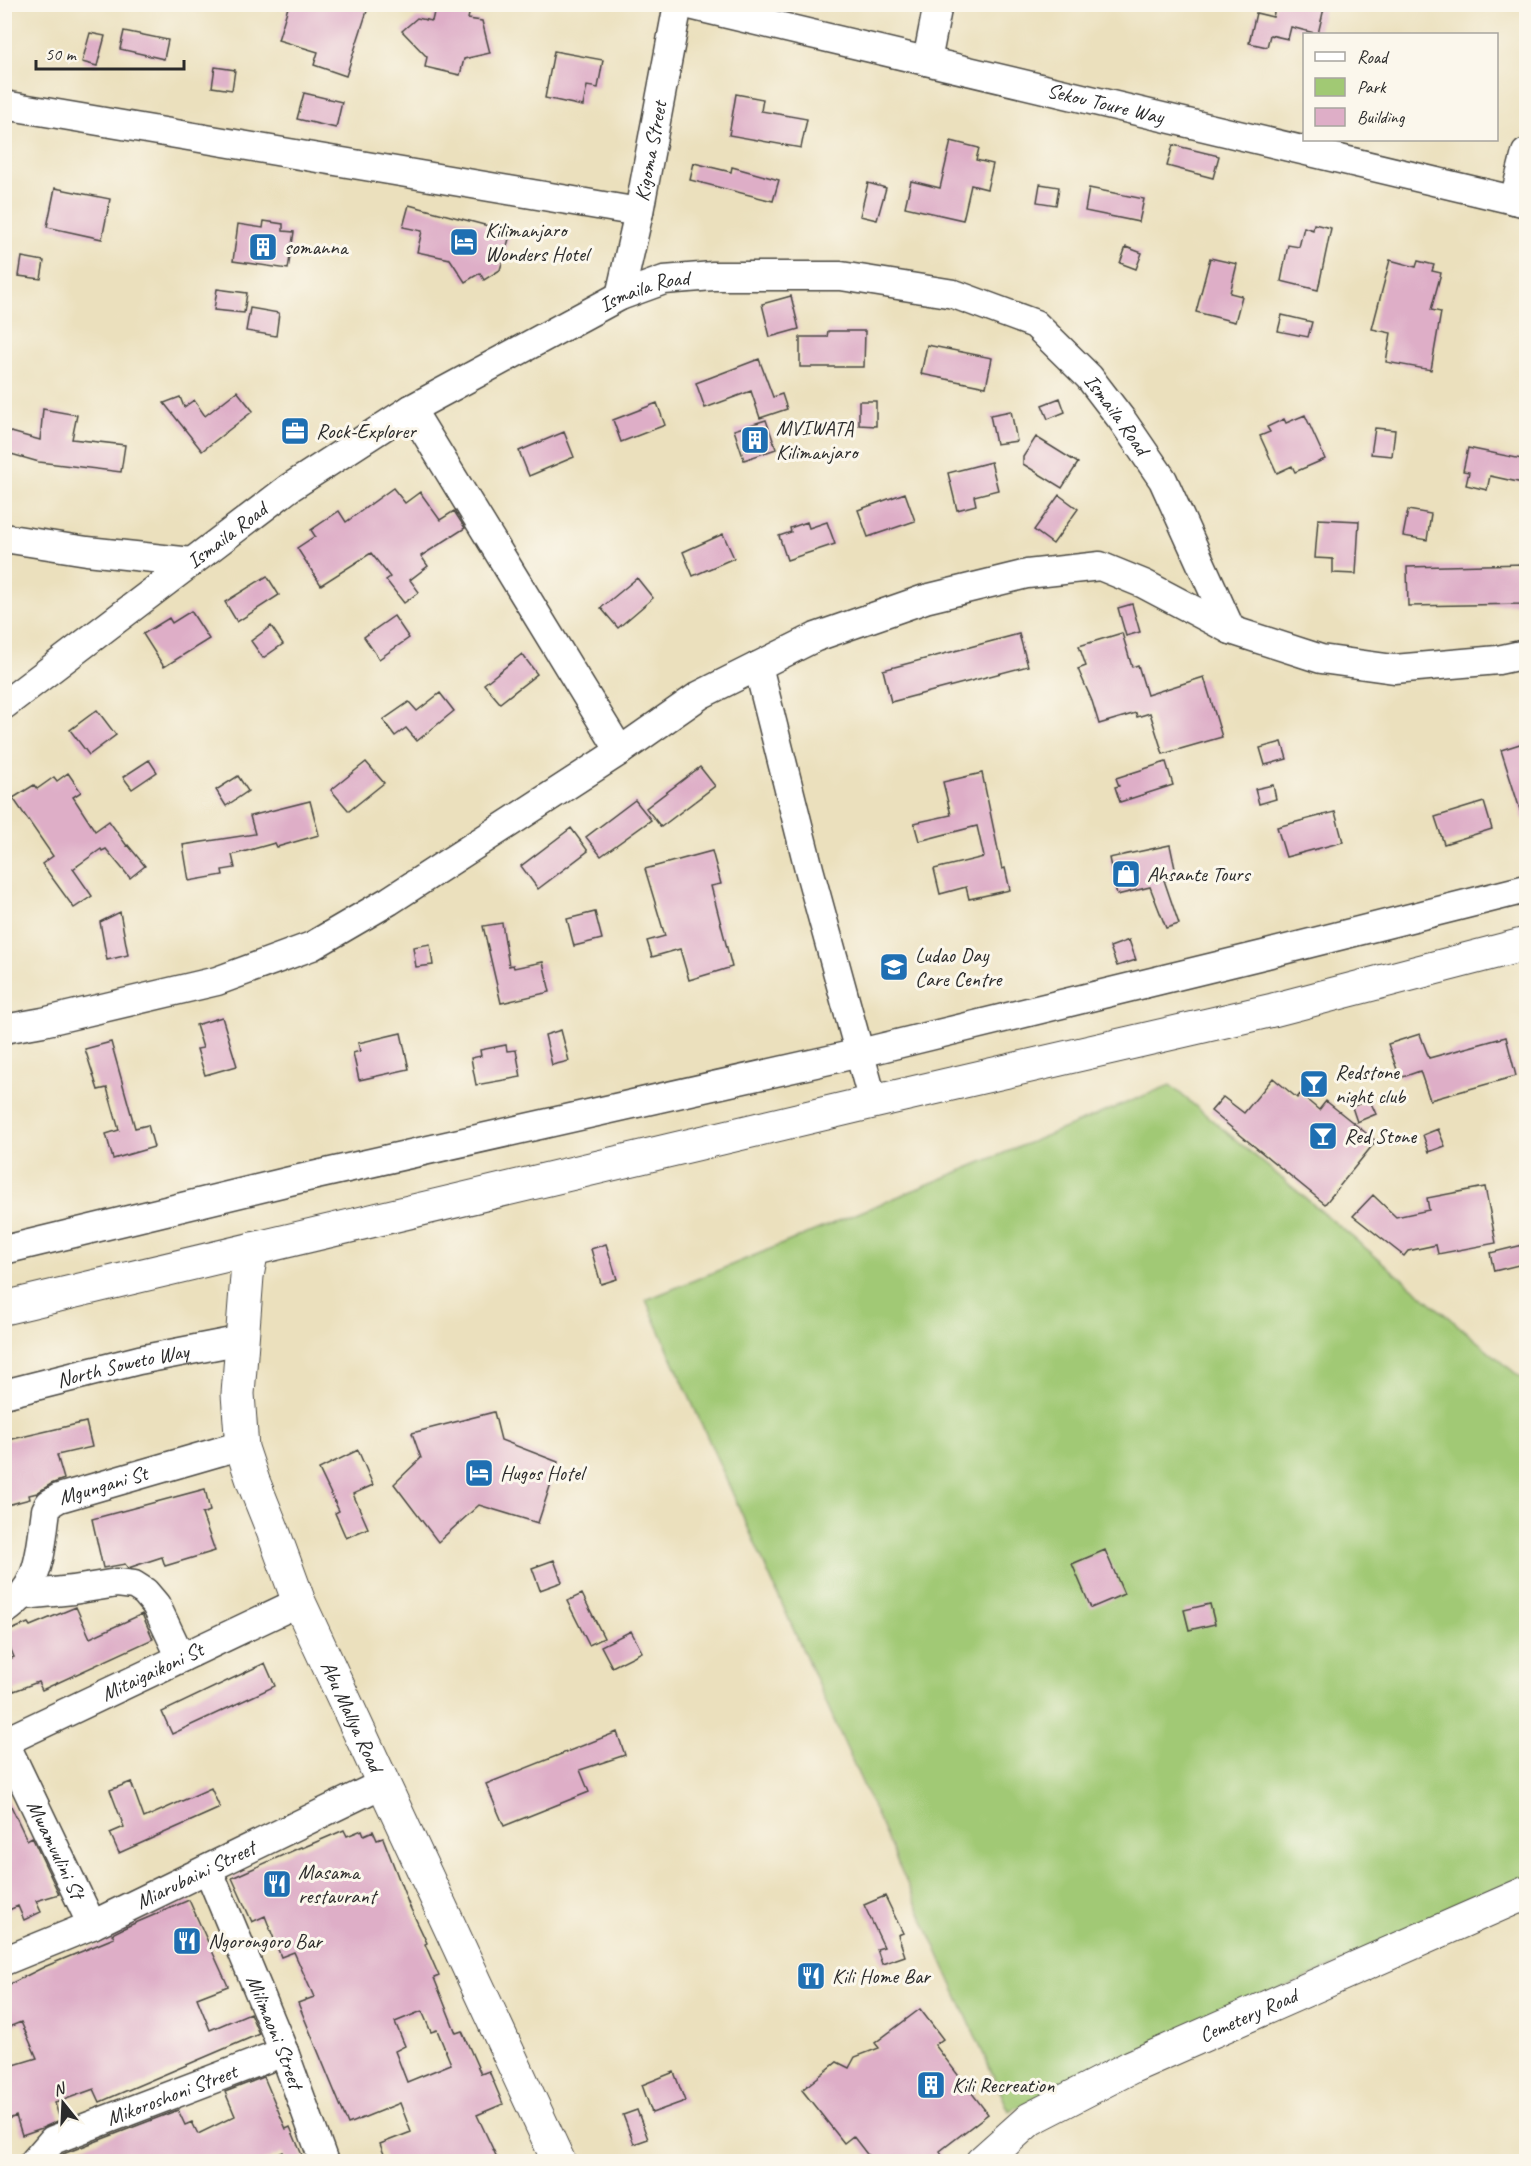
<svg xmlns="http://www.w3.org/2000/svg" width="1531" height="2166" font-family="Caveat,sans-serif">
<rect width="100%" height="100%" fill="#fbf7ec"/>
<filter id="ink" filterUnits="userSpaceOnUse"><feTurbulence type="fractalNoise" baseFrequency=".0167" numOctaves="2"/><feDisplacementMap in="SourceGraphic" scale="12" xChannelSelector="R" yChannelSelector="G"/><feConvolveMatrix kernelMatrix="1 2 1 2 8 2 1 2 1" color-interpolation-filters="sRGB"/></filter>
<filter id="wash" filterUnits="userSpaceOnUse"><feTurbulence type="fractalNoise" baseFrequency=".008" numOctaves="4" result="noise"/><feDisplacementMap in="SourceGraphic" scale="24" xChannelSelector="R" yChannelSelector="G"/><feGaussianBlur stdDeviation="1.35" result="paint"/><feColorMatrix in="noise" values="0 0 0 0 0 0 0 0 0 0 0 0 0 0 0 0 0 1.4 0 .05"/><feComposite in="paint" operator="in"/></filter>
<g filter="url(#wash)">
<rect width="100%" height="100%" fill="#ebe0bd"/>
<path fill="#a1c974" stroke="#667a50" stroke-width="1.5" d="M1170 1085 1526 1382V1880L1009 2111C890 1839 767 1570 646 1300Z"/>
<g id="blocks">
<path fill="#deaec7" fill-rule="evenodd" d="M289 4H358L368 8 346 76 314 65 318 52 278 40Z
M436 4H471L468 19 482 21 490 53 464 59 460 75 425 67 427 57 402 31 417 18 432 21Z
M1276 4H1325L1318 34 1291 27 1288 39 1270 35 1267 47 1249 43 1256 13 1273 17Z
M124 31 168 40 164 59 120 49Z
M90 33 105 36 97 66 82 62Z
M554 51 603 60 598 88 587 86 583 106 545 98Z
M215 67 235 70 232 90 212 87Z
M304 93 342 102 336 128 297 119Z
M736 94 763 99 761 111 807 119 801 148 729 135Z
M951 141 979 148 976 160 993 164 987 189 971 185 963 220 905 207 911 181 940 188Z
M1173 145 1219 156 1213 178 1167 166Z
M694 163 731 172 732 167 779 180 773 201 690 180Z
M868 183 886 188 877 220 860 216Z
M1040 184 1059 187 1056 205 1037 202Z
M55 188 110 199 102 239 47 227Z
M1089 188 1144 199 1139 222 1085 211Z
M409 205 511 232 500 270 484 280 480 273 465 282 450 259 417 252 422 231 403 227Z
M264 221 283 224V231L294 232 288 269 233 261 238 224 263 228Z
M1314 224 1331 228 1318 290 1281 281 1288 245 1299 247 1304 227 1313 230Z
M1126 247 1142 253 1136 269 1120 263Z
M22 257 44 261 41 279 19 276Z
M1210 258 1237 264 1230 293 1242 296 1235 322 1196 312Z
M1390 260 1416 267 1418 261 1434 265 1432 271 1441 273 1431 310 1441 312 1431 370 1386 362 1391 333 1372 329Z
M217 289 247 293 244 313 214 310Z
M791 296 799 329 770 337 762 304Z
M250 308 279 313 276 336 246 331Z
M1282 315 1312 322 1308 337 1278 331Z
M828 331H865L864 367H800V337H827Z
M927 345 992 358 986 387 921 374Z
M759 359 773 397 782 394 787 409 760 418 751 391 705 408 696 383Z
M237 391 253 411 202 451 164 403 180 397 184 407 194 400 205 416Z
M1060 398 1065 412 1048 419 1042 405Z
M859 401H876V426L859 425Z
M657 403 665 425 621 442 613 420Z
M43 409 77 415 72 439 125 445 121 472 39 462 4 452V430L40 440Z
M1011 411 1017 441 996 444 990 415Z
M1305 415 1325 459 1295 472 1292 466 1277 473 1260 436 1270 432 1267 427 1284 419 1286 423Z
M766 420 776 449 744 460 734 430Z
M1375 428 1395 430 1392 456 1371 454Z
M564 432 574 457 529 476 519 451Z
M1036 437 1078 463 1062 488 1023 464V457Z
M1468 448 1527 460V484L1490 476 1487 490 1466 485 1469 472 1463 471Z
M991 462 998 490 974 496 976 505 957 510 948 473Z
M393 488 405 503 420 492 440 520 454 511 465 528 421 556 428 566 410 580 419 592 404 603 386 580 390 577 371 553 321 585 297 548 315 536 311 530 339 511 346 522Z
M905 493 915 521 868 537 858 510Z
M1059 495 1078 509 1053 544 1034 530Z
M1408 510 1431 514 1427 540 1403 536Z
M1318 519 1359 521 1356 574 1333 573V559L1315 558Z
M807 522 809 528 827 522 835 544 787 560 779 536 791 532 790 528Z
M723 534 734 558 693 576 683 552Z
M1524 564V604L1408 606 1407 567Z
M267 576 279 595 237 622 225 602Z
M637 578 653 598 618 628 601 608Z
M1132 604 1140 632 1126 636 1118 608Z
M191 611 209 639 164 667 143 634 169 618 172 623Z
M394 616 409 638 379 659 364 637Z
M271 626 283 644 263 658 251 641Z
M1122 633 1132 667 1138 665 1147 695 1204 677 1222 737 1163 754 1150 713 1137 717 1136 713 1099 724 1092 701 1078 669 1086 666 1079 646Z
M1019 634 1028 666 891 702 883 670Z
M522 654 537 674 500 703 484 684Z
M440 693 454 711 417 741 406 728 395 736 383 720 409 702 417 711Z
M97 710 116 735 89 755 70 730Z
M1282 742 1287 759 1265 765 1260 748Z
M1523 743 1527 752V818L1523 819 1501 750Z
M149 760 157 772 132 789 123 777Z
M366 762 384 783 349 811 331 790Z
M1166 762 1173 785 1120 802 1115 787 1119 786 1116 778Z
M700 767 715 786 661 827 646 808Z
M68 773 81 792 73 797 95 831 109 821 127 846 128 845 145 866 130 878 106 849 102 851 101 849 73 869 92 896 74 908 42 864 53 856 13 798 34 785 37 789 54 777 57 781Z
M982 773 1002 869 1005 868 1010 890 969 899 966 887 940 894 934 869 984 857 977 826 919 841 914 823 951 815 943 782Z
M238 776 248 791 226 806 216 790Z
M1273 785 1276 799 1259 804 1255 789Z
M635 800 651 820 601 856 586 837Z
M310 801 319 835 277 847 275 843 232 855 235 868 222 870 223 875 189 881 183 845 255 834 250 816Z
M1484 802 1492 829 1444 844 1435 817Z
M1335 812 1343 842 1286 857 1277 827Z
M571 828 588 851 538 889 521 866Z
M1170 845 1177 878 1164 880 1179 924 1166 928 1150 887 1117 895 1109 858Z
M712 851 721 884 711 886 732 967 689 980 680 949 652 957 647 941 665 936 645 869Z
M120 912 128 955 107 960 100 922Z
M595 912 602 939 574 946 567 919Z
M502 923 509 966 513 965 514 968 543 962 550 992 501 1003 483 926Z
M1129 940 1136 960 1117 966 1110 947Z
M430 944 433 965 416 967 413 947Z
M222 1017 237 1066 205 1075 197 1049 203 1048 196 1025Z
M561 1030 569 1061 552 1065 545 1035Z
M401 1033 409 1069 359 1080 353 1053 360 1051 358 1043Z
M1420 1034 1429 1058 1506 1037 1516 1076 1430 1100 1420 1071 1400 1078 1388 1044Z
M111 1042 135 1128 148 1125 154 1147 113 1159 106 1134 119 1130 107 1088 98 1090 85 1049Z
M506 1045 507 1051 516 1050 521 1077 476 1085 471 1058 481 1056 480 1050Z
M1273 1078 1297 1098 1300 1094 1319 1110 1326 1101 1376 1141 1325 1204 1211 1111 1223 1097 1244 1113Z
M1369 1099 1376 1114 1357 1122 1352 1107Z
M1438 1129 1445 1146 1429 1152 1423 1135Z
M1485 1187 1496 1243 1438 1254 1436 1245 1408 1251 1404 1256 1353 1216 1373 1195 1396 1217 1429 1210 1427 1198Z
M606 1244 617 1279 601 1284 591 1249Z
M1527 1244V1263L1494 1271 1490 1253Z
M494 1412 501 1440 558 1462 538 1523 479 1505 438 1542 394 1484 421 1458 412 1433Z
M86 1422 92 1447 57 1455 64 1479 51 1484 37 1493 29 1495 30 1499 7 1505 4 1495V1441Z
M358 1450 373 1485 353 1494 368 1528 346 1538 335 1513 339 1511 319 1469Z
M205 1489 210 1511 202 1514 215 1551 165 1566 162 1557 128 1568 125 1564 103 1568 92 1519Z
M1105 1550 1124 1594 1091 1608 1072 1564Z
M554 1560 562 1582 540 1590 532 1568Z
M582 1594 604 1638 589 1645 567 1601Z
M1210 1604 1215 1624 1189 1630 1184 1610Z
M76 1607 90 1638 142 1614 153 1639 42 1690 38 1682 14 1691 4 1667V1661L14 1657 4 1633 28 1623 30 1626Z
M631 1631 642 1652 612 1667 601 1646Z
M265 1663 275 1686 172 1734 162 1712Z
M617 1732 625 1755 580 1770 589 1792 504 1826 486 1784Z
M131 1782 144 1818 211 1788 220 1808 119 1853 110 1833 124 1827 110 1790Z
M4 1791 27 1840 32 1837 59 1894 36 1901 41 1912 24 1920 18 1906 4 1912Z
M344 1830 347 1836 362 1830 364 1835 373 1831 377 1840 383 1838 409 1905 427 1943 425 1944 439 1976 434 1978 456 2033 462 2031 481 2074 489 2071 503 2104 477 2115 499 2162H387L380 2144 411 2132 400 2103 348 2124 298 2003 314 1997 294 1952 281 1957 265 1916 252 1922 232 1878 301 1847 302 1848ZM422 2011 431 2032 437 2030 451 2064 407 2082 395 2051 405 2046 395 2022Z
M885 1896 903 1933 898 1935 905 1956 882 1964 877 1949 884 1947 864 1905Z
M189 1900 228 1986 197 1998 210 2030 250 2013 259 2034 100 2102 94 2089 55 2103 60 2120 42 2128 22 2135 16 2116 4 2121V2068L37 2058 21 2022 4 2029V1987L44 1967 114 1938 112 1934 126 1927Z
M920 2009 943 2039 935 2045 988 2114 940 2151 942 2156 935 2162H873L853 2136 844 2143 802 2090 837 2062 849 2068 855 2057 879 2048 875 2043Z
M674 2072 685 2101 652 2113 642 2085Z
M264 2077 286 2129 290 2127 305 2162H287L283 2152 261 2162H56L63 2154 178 2110 185 2125 192 2122 198 2134 235 2116 225 2092Z
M637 2110 648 2139 634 2144 623 2115Z"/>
</g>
</g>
<g filter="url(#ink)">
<use href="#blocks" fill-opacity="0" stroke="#484641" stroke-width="1.5"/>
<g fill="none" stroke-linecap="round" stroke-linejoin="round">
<g stroke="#484641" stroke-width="31">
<g id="minor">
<path id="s1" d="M685 4 1526 203"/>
<path d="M927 61 938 4"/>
<path d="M4 105 639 212"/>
<path d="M1514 200 1526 153"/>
<path id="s2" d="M620 296 639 212 678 4"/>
<path d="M411 409 620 751"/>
<path d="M4 538 87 551 192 562"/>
<path d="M758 666 809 869 873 1102"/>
<path id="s3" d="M4 705 289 488 411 409 620 296 664 280 713 276H841L954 294 1035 324 1089 377 1122 420 1163 480 1231 630"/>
<path d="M4 1029 43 1022 217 981 312 946 389 901 620 751 700 695 816 637 925 599 1027 574 1100 566 1144 584 1231 630 1321 659 1394 669 1498 660 1526 654"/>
<path d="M4 1250 290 1181 860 1053 1263 955 1526 889"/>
<path id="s4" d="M4 1394 139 1360 242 1340"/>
<path d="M24 1595 73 1590 117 1583 134 1585 145 1592 156 1605 181 1658"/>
<path id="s5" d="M4 1611C42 1586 40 1551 46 1510L49 1504 59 1498 242 1445"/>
<path id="s6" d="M4 1741 92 1925"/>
<path id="s7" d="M4 1742 299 1602"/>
<path id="s8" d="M208 1869 284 2052 324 2162"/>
<path id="s9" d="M4 1961 92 1925 384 1783"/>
<path id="s10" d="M34 2162 53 2140 284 2052"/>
</g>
</g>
<g stroke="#484641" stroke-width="35">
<g id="major">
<path id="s11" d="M252 1249 247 1276 238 1394 242 1448 253 1481 273 1531 299 1602 559 2162"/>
<path id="s12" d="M982 2162 1030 2119 1131 2067 1526 1893"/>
</g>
</g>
<g stroke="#484641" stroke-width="35">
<path id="highway" d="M4 1308 873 1102 1273 1010 1526 944"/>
</g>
<use href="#minor" stroke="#fff" stroke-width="28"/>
<use href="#major" stroke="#fff" stroke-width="33"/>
<use href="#highway" stroke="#fff" stroke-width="33"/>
</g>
</g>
<defs>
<g id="hotel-square" transform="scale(1.5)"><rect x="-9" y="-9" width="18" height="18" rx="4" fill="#1f6fb2" stroke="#fbf7ec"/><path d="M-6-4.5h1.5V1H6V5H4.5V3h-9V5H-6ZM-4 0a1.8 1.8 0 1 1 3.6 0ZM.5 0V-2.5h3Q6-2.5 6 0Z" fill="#fff"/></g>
<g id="building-square" transform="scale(1.5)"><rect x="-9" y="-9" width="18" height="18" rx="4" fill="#1f6fb2" stroke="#fbf7ec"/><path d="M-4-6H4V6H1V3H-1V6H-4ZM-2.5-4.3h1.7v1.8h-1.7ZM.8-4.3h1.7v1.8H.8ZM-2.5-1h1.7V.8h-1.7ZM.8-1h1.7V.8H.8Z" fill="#fff"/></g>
<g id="office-square" transform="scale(1.5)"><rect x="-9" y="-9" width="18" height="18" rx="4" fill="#1f6fb2" stroke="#fbf7ec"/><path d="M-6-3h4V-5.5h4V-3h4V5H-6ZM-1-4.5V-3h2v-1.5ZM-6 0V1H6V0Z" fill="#fff"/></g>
<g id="shop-square" transform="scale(1.5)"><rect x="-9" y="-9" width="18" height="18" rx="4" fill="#1f6fb2" stroke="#fbf7ec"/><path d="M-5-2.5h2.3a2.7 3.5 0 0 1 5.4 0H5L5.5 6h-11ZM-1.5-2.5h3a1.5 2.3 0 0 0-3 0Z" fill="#fff"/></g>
<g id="school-square" transform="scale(1.5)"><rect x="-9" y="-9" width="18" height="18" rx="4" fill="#1f6fb2" stroke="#fbf7ec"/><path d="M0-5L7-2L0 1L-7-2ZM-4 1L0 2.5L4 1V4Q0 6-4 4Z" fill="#fff"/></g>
<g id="bar-square" transform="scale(1.5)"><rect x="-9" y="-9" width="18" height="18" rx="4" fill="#1f6fb2" stroke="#fbf7ec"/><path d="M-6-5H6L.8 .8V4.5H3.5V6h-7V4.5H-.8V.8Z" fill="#fff"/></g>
<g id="restaurant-square" transform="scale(1.5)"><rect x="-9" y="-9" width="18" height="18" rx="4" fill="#1f6fb2" stroke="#fbf7ec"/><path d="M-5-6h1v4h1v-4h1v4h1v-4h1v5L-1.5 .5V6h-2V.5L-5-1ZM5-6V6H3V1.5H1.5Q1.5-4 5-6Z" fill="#fff"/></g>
</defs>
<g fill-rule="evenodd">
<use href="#hotel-square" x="464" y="242"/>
<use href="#building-square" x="263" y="247"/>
<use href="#office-square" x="295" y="431"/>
<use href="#building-square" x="755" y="440"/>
<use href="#shop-square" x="1126" y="874"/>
<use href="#school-square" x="894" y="967"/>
<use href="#bar-square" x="1314" y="1084"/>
<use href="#bar-square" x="1323" y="1136"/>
<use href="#hotel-square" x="479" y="1473"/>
<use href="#restaurant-square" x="277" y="1884"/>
<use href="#restaurant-square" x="187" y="1941"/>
<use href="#restaurant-square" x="811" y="1976"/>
<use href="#building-square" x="931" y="2085"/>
</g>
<g text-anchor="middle" stroke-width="6" stroke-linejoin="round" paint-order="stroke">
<g font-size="21" fill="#2b2b2b" stroke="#fbf7ec">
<text dy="7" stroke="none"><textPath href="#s1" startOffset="432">Sekou Toure Way</textPath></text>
<text dy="7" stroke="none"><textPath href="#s2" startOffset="148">Kigoma Street</textPath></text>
<text dy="7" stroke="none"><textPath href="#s3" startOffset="766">Ismaila Road</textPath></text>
<text dy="7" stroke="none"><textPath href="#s3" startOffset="1288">Ismaila Road</textPath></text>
<text dy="7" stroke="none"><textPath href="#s3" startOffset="280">Ismaila Road</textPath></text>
<text dy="7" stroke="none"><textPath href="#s4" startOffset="122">North Soweto Way</textPath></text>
<text dy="7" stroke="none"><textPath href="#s5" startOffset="178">Mgungani St</textPath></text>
<text dy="7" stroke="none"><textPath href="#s7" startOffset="164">Mitaigaikoni St</textPath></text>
<text dy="7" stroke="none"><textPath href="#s11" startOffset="490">Abu Mallya Road</textPath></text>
<text dy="7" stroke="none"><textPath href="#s6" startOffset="120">Mwamvulini St</textPath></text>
<text dy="7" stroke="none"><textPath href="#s9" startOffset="210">Miarubaini Street</textPath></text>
<text dy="7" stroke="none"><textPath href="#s12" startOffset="306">Cemetery Road</textPath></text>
<text dy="7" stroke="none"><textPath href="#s8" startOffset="176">Milimaoni Street</textPath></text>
<text dy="7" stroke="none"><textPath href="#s10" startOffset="156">Mikoroshoni Street</textPath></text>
</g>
<g font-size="21" fill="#2b2b2b" stroke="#fbf7ec" text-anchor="start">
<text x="485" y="237">Kilimanjaro<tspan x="485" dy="24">Wonders Hotel</tspan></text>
<text x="284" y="254">somanna</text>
<text x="776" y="435">MVIWATA<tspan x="776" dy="24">Kilimanjaro</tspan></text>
<text x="316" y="438">Rock-Explorer</text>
<text x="1147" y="881">Ahsante Tours</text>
<text x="915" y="962">Ludao Day<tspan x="915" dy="24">Care Centre</tspan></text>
<text x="1335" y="1079">Redstone<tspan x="1335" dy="24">night club</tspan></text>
<text x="1344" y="1143">Red Stone</text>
<text x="500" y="1480">Hugos Hotel</text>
<text x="298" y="1879">Masama<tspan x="298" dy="24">restaurant</tspan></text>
<text x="208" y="1948">Ngorongoro Bar</text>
<text x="832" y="1983">Kili Home Bar</text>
<text x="952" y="2092">Kili Recreation</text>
</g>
</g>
<rect width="1531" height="2166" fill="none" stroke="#fbf7ec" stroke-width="24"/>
<rect x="1303" y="33" width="195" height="108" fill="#fbf7ec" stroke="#a8a59f" stroke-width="1.5"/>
<rect x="1315" y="52" width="30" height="9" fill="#ffffff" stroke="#a8a59f" stroke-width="1.5"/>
<text x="1357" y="63" font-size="18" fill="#2b2b2b">Road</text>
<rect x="1315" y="78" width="30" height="18" fill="#a1c974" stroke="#a8a59f" stroke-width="1.5"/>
<text x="1357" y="93" font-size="18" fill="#2b2b2b">Park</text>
<rect x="1315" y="108" width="30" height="18" fill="#deaec7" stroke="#a8a59f" stroke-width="1.5"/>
<text x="1357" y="123" font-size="18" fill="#2b2b2b">Building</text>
<g transform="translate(63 2103) rotate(342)" stroke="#fbf7ec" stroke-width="4.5" paint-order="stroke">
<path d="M0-4.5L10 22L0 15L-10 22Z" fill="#2b2b2b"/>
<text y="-9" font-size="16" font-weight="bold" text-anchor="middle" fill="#2b2b2b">N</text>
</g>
<path d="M36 60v9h148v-9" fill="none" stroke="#2b2b2b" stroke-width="3"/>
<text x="45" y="60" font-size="18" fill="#2b2b2b" stroke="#fbf7ec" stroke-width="4.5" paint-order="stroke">50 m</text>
</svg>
